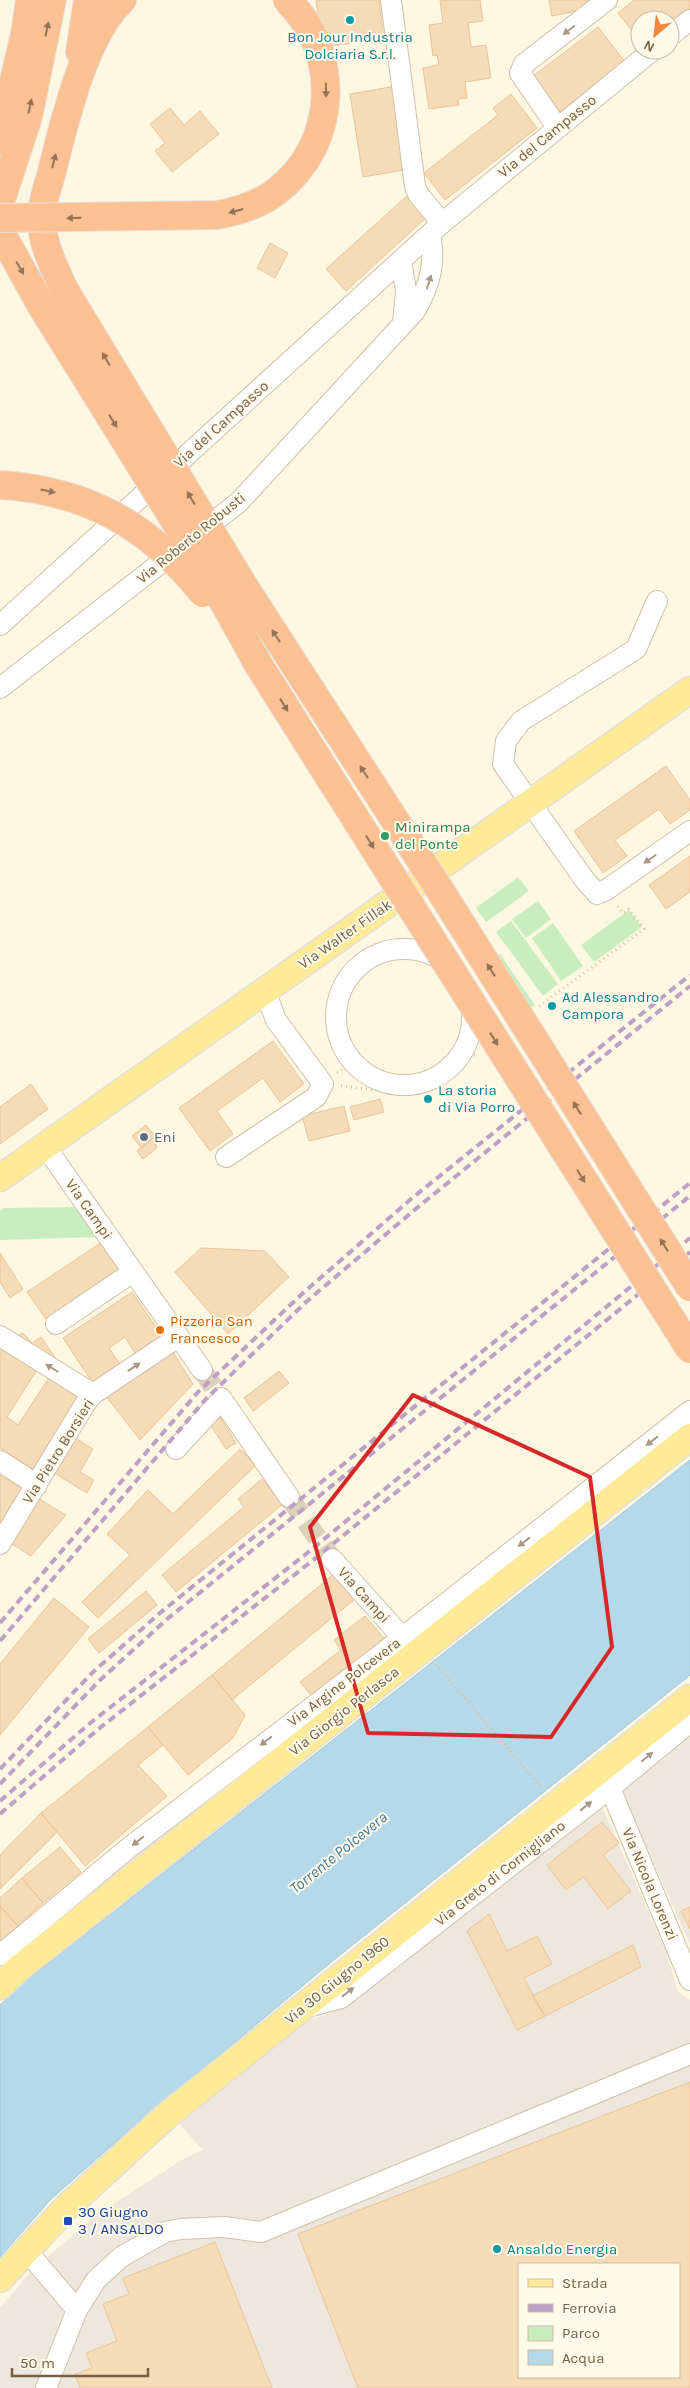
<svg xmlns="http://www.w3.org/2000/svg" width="690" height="2388" font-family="Karla,sans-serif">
<rect width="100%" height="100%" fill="#fef8e2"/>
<path fill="#ede7dd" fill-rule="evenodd" d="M690 1733V1944L621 1790Z
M602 1806 667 1954 678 1992 690 2000V2388H0V2308L32 2270 96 2215 185 2158 203 2150 179 2124 300 2022 331 2013ZM519 2264H679V2377H519Z"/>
<path fill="#caedbf" d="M518 877 529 891 486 922 476 908Z
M538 901 551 919 526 938 512 919Z
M629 910 642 927 594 962 581 945Z
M511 921 558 984 543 996 496 932Z
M553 923 583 966 561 981 532 938Z
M500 954 535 1005 515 1018 480 968Z
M79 1207 99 1237 0 1240V1211L4 1208Z"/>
<path fill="#b5d9e9" stroke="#9ac7dc" d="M690 1460V1675L330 1963 127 2132 51 2199 0 2257V2005L23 1983Z"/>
<path fill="#f6dbb7" stroke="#eac496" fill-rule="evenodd" d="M316 0H379L384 39 322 47Z
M440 0H480L483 21 468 23 471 47 486 45 491 78 465 82 467 98 458 99 459 105 429 109 423 68 439 65 437 55 433 56 429 25 443 23Z
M549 0H590L591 8 552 16Z
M634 0H690V11L670 26V20H640V41L618 13Z
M598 27 625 62 560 112 533 76Z
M396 86 409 169 363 177 350 94Z
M511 94 537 128 445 200 424 173 498 115 493 108Z
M170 108 184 125 200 111 219 134 172 172 155 151 165 143 150 124Z
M409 194 429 215 346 291 326 269Z
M270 243 288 253 275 278 257 268Z
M666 766 690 800V810L670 824 659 809 615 840 627 856 603 873 574 831Z
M690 856V892L666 909 649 885Z
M273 1041 304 1084 280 1102 263 1078 217 1111 233 1134 210 1151 179 1108Z
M31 1084 48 1109 0 1144V1107Z
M380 1099 384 1112 354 1120 350 1107Z
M344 1106 350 1131 309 1141 302 1116Z
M146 1125 158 1140 156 1141 153 1138 141 1148 132 1136Z
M153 1138 157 1148 143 1159 137 1151Z
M102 1242 123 1272 48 1322 27 1292Z
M201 1248 265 1251 289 1277 228 1334 175 1272Z
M0 1253 23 1289 10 1298 0 1282Z
M132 1292 165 1340 138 1358 125 1337 109 1348 122 1367 94 1385 63 1338Z
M23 1333 32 1343 41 1337 58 1362 10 1340Z
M0 1340 40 1365 7 1417 18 1425 52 1373 89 1396 39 1473 0 1448Z
M169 1346 193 1384 140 1440 102 1391Z
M279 1371 289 1383 253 1411 244 1398Z
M220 1417 236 1443 226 1449 210 1424Z
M72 1436 93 1449 80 1472 94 1480 87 1493 51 1471Z
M240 1449 256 1465 98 1618 82 1602 130 1555 107 1534 148 1490 173 1514Z
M0 1475 27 1492 0 1535Z
M262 1479 283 1504 176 1592 162 1575 244 1507 238 1499Z
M34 1496 66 1515 31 1556 6 1540Z
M334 1574 355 1599 232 1700 212 1675Z
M146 1591 157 1605 99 1653 88 1639Z
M54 1598 89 1627 0 1735V1664Z
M365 1616 387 1642 315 1700 300 1682 341 1650 334 1640Z
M212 1675 245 1715 233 1738 188 1775 148 1727Z
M148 1727 163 1745 138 1765 167 1796 85 1866 41 1813Z
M41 1813 57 1832 0 1889V1855Z
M602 1822 619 1843 603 1855 631 1891 608 1909 584 1877 566 1890 547 1865Z
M60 1847 81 1872 43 1903 22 1878Z
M22 1878 43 1903 18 1926 0 1906V1898Z
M0 1906 18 1926 0 1944Z
M690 1907V1929L681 1911Z
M489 1914 507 1951 537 1936 552 1964 524 1978 545 2016 517 2030 467 1931Z
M633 1945 641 1967 545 2016 532 1996Z
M690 2082V2388H358L298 2234ZM519 2264H679V2377H519Z
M215 2242 272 2388H80L75 2374 92 2368 86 2353 117 2341 103 2304 129 2294 123 2278Z"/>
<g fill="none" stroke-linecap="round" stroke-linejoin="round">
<path stroke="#dcd2bb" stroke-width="20" stroke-dasharray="20 10" stroke-linecap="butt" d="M202 1370 221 1398
M289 1497 332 1559"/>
<g stroke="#d0c0a8" stroke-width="22">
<path id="minor" d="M391 0 415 186 418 194 442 223
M670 36 690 20
M557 127 520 73 524 64 607 0
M401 261 406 290 403 323
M657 601 636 649 521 721 506 741 503 764 584 879 597 894 606 890 690 831
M0 625 442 223 653 50
M0 688 239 502 415 311C430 285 436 263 430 234
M336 1017a68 68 0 1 1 136 0a68 68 0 1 1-136 0Z
M45 1146 202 1370
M226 1157 316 1097 323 1084 276 1020 265 991
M56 1324 133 1272
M0 1336 93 1394
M221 1398 289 1497
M176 1449 222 1399
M0 1461 37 1485
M0 1544 85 1404 93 1394 178 1337
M332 1559 411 1647
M610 1788 690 1980
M0 1955 126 1850 388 1649 690 1411
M307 2007 341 1998 610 1788 690 1722
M26 2250 77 2310
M46 2388 77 2310 96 2280 121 2257 165 2232 181 2229 224 2227 261 2232 690 2054"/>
</g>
<g stroke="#e4dfda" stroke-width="29">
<path id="major" d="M0 1178 690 690
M0 1986 19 1968 690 1437
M0 2279 66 2208 165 2117 690 1698"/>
</g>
<g stroke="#e4dfda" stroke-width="30">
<path id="highway" d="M80 52 88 0
M0 140 25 34 30 0
M0 203 28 117 52 0
M0 231 41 305
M65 291C54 267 39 239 42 212 43 198 49 184 52 171 64 123 85 33 122 0"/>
</g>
<path stroke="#dbbe9a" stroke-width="3" stroke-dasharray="1 4" stroke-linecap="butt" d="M539 1006 644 929 629 909 623 913 617 905
M337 1073 354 1061
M341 1086 404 1093 428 1088 472 1055H478
M436 1664 542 1789"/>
<use href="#minor" stroke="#fff" stroke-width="20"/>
<use href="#major" stroke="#ffea98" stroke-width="26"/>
<use href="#highway" stroke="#fdc194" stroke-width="28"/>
<path stroke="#bca0c8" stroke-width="4" stroke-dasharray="8 5" stroke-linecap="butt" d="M0 1623 198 1392 302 1294 411 1199 690 975
M0 1641 205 1400 306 1302 418 1207 690 986
M0 1769 92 1673 160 1613 690 1183
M0 1784 99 1681 166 1620 690 1196
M0 1801 89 1724 306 1554 690 1238
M0 1814 96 1731 312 1561 690 1252"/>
<g stroke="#e4dfda" stroke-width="30" stroke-linecap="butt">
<path id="highway-bridge" d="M0 218 217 215C238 211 260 205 277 191 338 144 342 53 287 0
M65 291 245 588 438 887 690 1287
M41 305 211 579 258 664 690 1349
M0 485C86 490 150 526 203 593"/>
</g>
<use href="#highway-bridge" stroke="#fdc194" stroke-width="28"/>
</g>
<defs><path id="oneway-solid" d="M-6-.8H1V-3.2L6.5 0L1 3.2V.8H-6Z" transform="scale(1.25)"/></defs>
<g fill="#937356">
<use href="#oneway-solid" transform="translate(47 29) rotate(-78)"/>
<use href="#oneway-solid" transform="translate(326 90) rotate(89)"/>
<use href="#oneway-solid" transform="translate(30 106) rotate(-78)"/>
<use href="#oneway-solid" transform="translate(54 161) rotate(-76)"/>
<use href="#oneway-solid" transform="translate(236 211) rotate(165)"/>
<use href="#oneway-solid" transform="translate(74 218) rotate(179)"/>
<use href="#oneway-solid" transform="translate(20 268) rotate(60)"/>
<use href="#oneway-solid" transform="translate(106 359) rotate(-121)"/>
<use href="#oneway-solid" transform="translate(113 421) rotate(58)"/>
<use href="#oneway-solid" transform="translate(48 491) rotate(12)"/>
<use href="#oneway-solid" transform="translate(191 498) rotate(-121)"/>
<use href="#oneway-solid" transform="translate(276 636) rotate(-123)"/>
<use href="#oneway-solid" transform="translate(284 705) rotate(58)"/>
<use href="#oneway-solid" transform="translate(364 772) rotate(-123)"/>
<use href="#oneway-solid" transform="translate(370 842) rotate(58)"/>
<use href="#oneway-solid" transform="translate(491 970) rotate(-122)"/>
<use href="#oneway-solid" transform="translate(494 1039) rotate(58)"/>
<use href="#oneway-solid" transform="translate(577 1108) rotate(-122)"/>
<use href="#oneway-solid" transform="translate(581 1176) rotate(58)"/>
<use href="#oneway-solid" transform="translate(664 1245) rotate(-122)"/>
</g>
<g fill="#a79887">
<use href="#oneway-solid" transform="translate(569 30) rotate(143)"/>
<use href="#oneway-solid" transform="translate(429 282) rotate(-72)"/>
<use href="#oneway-solid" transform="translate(650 859) rotate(145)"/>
<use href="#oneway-solid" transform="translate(134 1367) rotate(-34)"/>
<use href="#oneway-solid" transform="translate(52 1368) rotate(-148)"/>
<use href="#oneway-solid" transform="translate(652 1441) rotate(142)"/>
<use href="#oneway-solid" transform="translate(524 1542) rotate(142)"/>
<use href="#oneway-solid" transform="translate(266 1741) rotate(142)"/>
<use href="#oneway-solid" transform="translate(647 1757) rotate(-40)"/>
<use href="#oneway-solid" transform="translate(586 1806) rotate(-38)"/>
<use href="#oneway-solid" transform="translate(138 1841) rotate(142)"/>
<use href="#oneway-solid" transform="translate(348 1992) rotate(-38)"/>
</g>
<path fill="none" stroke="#d62828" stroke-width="4" stroke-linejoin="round" d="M413 1395 590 1477 612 1647 551 1737 368 1733 310 1527Z"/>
<g fill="#0f9aa8" stroke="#fffaea" stroke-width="2">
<circle cx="350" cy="20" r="5"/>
<circle cx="552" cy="1006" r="5"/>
<circle cx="428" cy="1099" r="5"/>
<circle cx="497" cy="2249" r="5"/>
</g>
<circle fill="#2e9e5b" stroke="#fffaea" stroke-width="2" cx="385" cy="836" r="5"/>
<circle fill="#5c6f8a" stroke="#fffaea" stroke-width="2" cx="144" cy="1137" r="5"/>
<circle fill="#e8710a" stroke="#fffaea" stroke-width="2" cx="160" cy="1330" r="5"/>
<rect fill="#1a4fb4" stroke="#fffaea" stroke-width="2" x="63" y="2216" width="10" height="10" rx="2.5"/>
<g text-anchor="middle" stroke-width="4" stroke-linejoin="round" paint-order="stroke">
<g font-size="15" fill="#0d838f" stroke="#fffaea" text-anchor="start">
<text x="350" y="42" text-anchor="middle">Bon Jour Industria<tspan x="350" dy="17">Dolciaria S.r.l.</tspan></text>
<text x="562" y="1002">Ad Alessandro<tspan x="562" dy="17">Campora</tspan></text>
<text x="438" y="1095">La storia<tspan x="438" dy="17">di Via Porro</tspan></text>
<text x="507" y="2254">Ansaldo Energia</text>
</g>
<g font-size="15" fill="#786046" stroke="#fffaea">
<text transform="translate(547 136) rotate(-39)" y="5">Via del Campasso</text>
<text transform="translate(221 424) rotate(-42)" y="5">Via del Campasso</text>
<text transform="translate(191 538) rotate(-39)" y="5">Via Roberto Robusti</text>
<text transform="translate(345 934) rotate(-35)" y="5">Via Walter Fillak</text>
<text transform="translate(89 1209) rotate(55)" y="5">Via Campi</text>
<text transform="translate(58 1451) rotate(-58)" y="5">Via Pietro Borsieri</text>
<text transform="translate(364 1595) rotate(48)" y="5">Via Campi</text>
<text transform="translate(344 1682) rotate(-37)" y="5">Via Argine Polcevera</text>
<text transform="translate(344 1711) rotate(-38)" y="5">Via Giorgio Perlasca</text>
<text transform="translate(500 1873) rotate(-38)" y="5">Via Greto di Cornigliano</text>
<text transform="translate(650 1884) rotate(67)" y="5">Via Nicola Lorenzi</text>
<text transform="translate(337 1980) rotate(-39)" y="5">Via 30 Giugno 1960</text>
</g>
<g font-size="15" fill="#27864d" stroke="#fffaea" text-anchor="start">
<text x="395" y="832">Minirampa<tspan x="395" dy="17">del Ponte</tspan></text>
</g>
<g font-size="15" fill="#4e5e75" stroke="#fffaea" text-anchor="start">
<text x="154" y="1142">Eni</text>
</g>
<g font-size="15" fill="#c56008" stroke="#fffaea" text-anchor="start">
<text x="170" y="1326">Pizzeria San<tspan x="170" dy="17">Francesco</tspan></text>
</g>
<g font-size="15" fill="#164399" stroke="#fffaea" text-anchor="start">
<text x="78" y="2217">30 Giugno<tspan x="78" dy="17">3 / ANSALDO</tspan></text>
</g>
<g font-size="16" font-style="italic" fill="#417894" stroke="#fffaea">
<text transform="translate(338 1852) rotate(-39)" y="6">Torrente Polcevera</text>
</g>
</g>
<rect x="518" y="2263" width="162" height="115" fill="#fffaea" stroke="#c9bca8"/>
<rect x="528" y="2279" width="25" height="8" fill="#ffea98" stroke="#c9bca8"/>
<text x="562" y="2288" font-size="15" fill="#786046">Strada</text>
<rect x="528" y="2304" width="25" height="8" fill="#bca0c8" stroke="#c9bca8"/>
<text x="562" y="2313" font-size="15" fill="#786046">Ferrovia</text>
<rect x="528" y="2326" width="25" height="15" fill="#caedbf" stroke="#c9bca8"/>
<text x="562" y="2338" font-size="15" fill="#786046">Parco</text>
<rect x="528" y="2350" width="25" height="15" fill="#b5d9e9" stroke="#c9bca8"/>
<text x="562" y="2363" font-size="15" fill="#786046">Acqua</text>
<g transform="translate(655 35) rotate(208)"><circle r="24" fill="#fffaea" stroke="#c9bca8"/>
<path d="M0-4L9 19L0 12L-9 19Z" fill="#f2843d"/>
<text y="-8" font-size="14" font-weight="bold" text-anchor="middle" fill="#786046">N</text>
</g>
<path d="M12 2368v8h136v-8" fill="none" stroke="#786046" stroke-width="2.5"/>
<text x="20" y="2368" font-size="15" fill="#786046" stroke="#fffaea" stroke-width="4" paint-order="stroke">50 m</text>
</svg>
